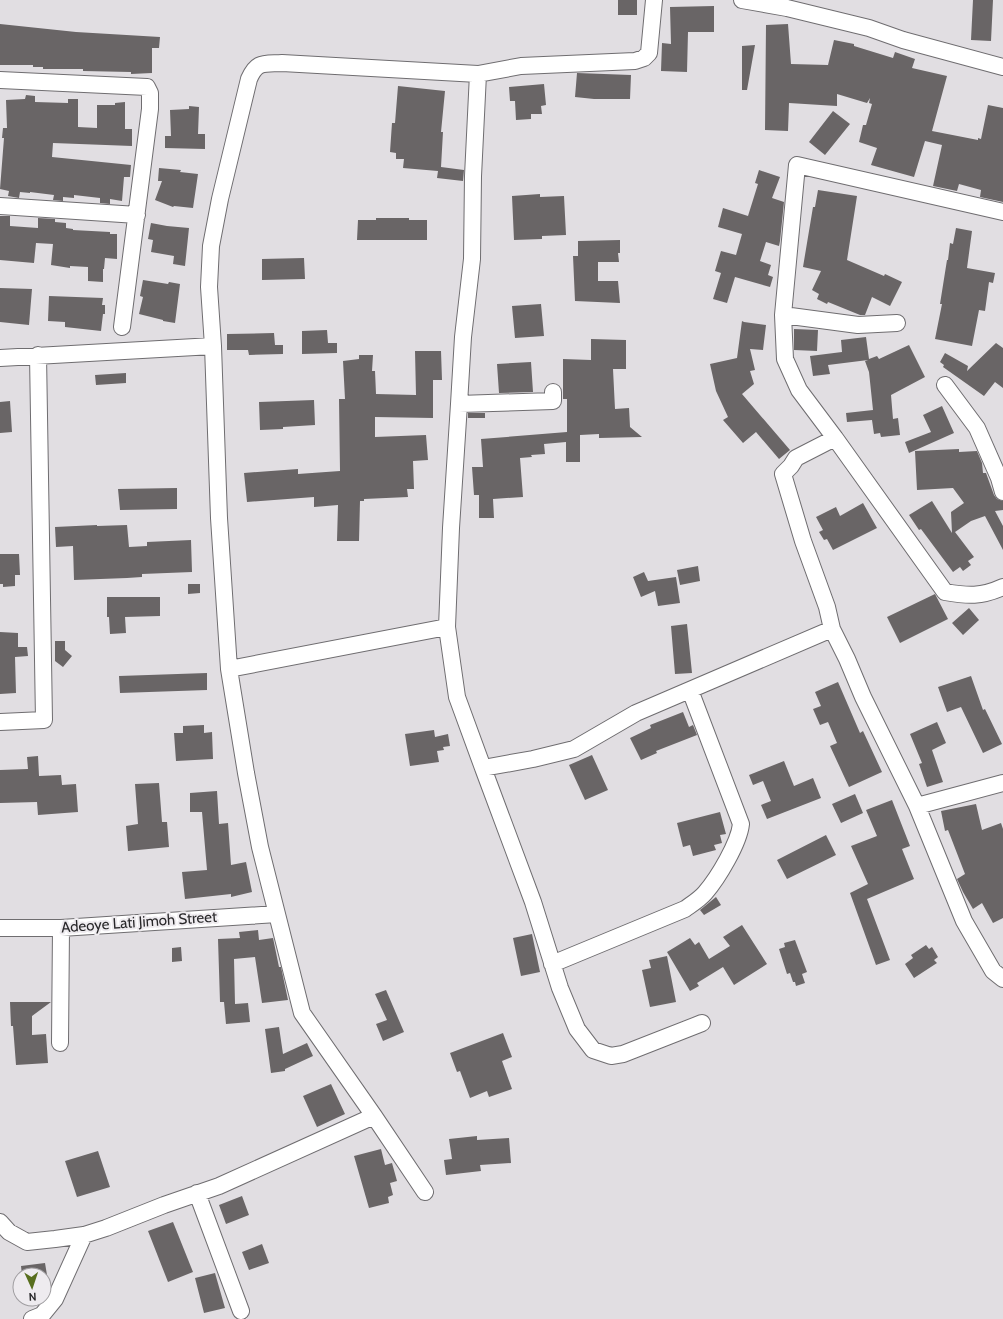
<svg xmlns="http://www.w3.org/2000/svg" width="1003" height="1319" font-family="Cabin,sans-serif">
<rect width="100%" height="100%" fill="#e1dee2"/>
<path fill="#696566" d="M618 0H637V15H618Z
M973 0H993L991 41 971 40Z
M714 6V32H688L687 72 661 71 662 43 671 44 670 7Z
M0 24 76 32 160 37 159 48H152V73L131 74V72L83 71V69H43V67H33V65H0Z
M788 24 791 64 828 65 834 40 854 44V46L893 58 895 52 915 59 912 68 947 76 932 131 978 140V138L981 139 988 105 1003 108V202L980 197 981 190 959 184 957 191 933 186 942 145 925 141 914 177 871 165 877 148 859 142 863 125H866L872 104 869 103 870 98 867 103 837 94V106L789 103 788 131 765 130 766 25Z
M755 45 747 90H742V46Z
M577 73 631 75 630 99H594L575 97Z
M544 84 546 105 541 106 542 114H531V119L516 120 515 101H510L509 87Z
M398 86 445 91 441 132H443L441 167 464 170 463 181 437 178 438 171 403 168 404 159H396V153L390 152 392 123H395Z
M26 95 35 96V102L68 103V99H78V127L97 128V105H115V103L125 102V129H132V146L53 143 52 157 131 165 130 177H124L122 201 110 199V204L100 203V198L74 195V198L63 197V201L53 200 54 195 30 192V193L20 192 19 198 8 196 9 191 0 189 4 138H2L3 128H7L6 100 25 99Z
M189 106 199 107 198 134H205V149L165 148V136H171L170 110 189 109Z
M833 111 850 124 825 155 809 142Z
M159 168 181 170 180 172 198 174 193 208 174 206 173 207 155 200 162 181H158Z
M759 170 780 177 772 198 784 202 780 241 779 246 766 242 760 261 771 265 768 275 773 277 770 287 735 277 727 303 713 299 721 273 715 271 721 251 736 255 742 234 718 227 723 208 748 216 758 184 755 183Z
M818 190 857 196 847 260 884 276 885 274 902 282 890 306 872 297 865 315H860L828 302 827 304 817 299 819 294 812 290 821 271 803 267 813 207H815Z
M540 194V197L564 196 566 235 542 236V239L514 240 512 196Z
M0 216H10V226L38 228V218L55 219V222L66 223V228L73 229V230L110 232V234H117V259L105 258 104 269H103V282L88 281V267L70 266V268L51 265 53 244 36 243 34 263 0 260Z
M376 218H409V220H427V240H357L358 220H376Z
M151 223 167 226 189 228 185 266 173 264 174 256 151 252 153 240 148 239Z
M956 228 972 231 967 268 995 273 993 283 989 282 985 311 979 310 972 346 935 339 942 304H940L947 260H948L950 243 953 244Z
M620 240V253H618L619 262H598V281H618L620 303 575 301 573 256H578V241Z
M304 258 305 279 262 280V259Z
M143 280 168 284 169 282 180 284 175 323 163 321V320L139 314 143 297 140 296Z
M0 288 32 289 29 325 0 322Z
M49 296 103 298 102 305H105V314H103L101 331 65 327V322L48 321Z
M541 304 544 336 515 338 512 306Z
M742 321 744 322 766 325 763 350 750 349 755 370 750 371 754 384 742 394 790 450 779 459 756 432 743 443 723 420 728 417 716 391 710 364 737 358Z
M794 329 818 330 817 351 794 350Z
M327 330 328 343H337V353L302 354V331Z
M274 333 275 345H283V354L249 355 248 350H227V334Z
M866 337 869 359 877 356 879 359 909 345 925 377 891 395 893 419 898 418 900 435 881 437 880 433 874 434 872 420 847 422 846 413 873 410 869 372 865 361 868 360 828 365 830 374 813 376 810 356 842 352 841 340Z
M591 339 626 340V369H613L615 409 629 408 630 427 642 437 599 438V434L580 435V462H566V442L544 444 545 454 531 455 532 457 520 458 523 497 493 499 494 518H479V495H474L472 467H483L481 439 567 432V399H563V359L591 360Z
M996 343 1003 348V388L995 382 984 396 943 367 944 365 940 362 945 353 968 366 967 371Z
M415 351H441L442 380H433V418L375 417V437L426 435 428 460 413 461 414 489H407L408 497 364 499V501H360L359 541H337L338 505 314 507V497L247 502 244 473 298 469V474L340 471 339 399H345L343 361 359 359V355H373L372 371H375L376 394 416 395Z
M531 362 533 392 499 393 497 364Z
M126 373V383L96 385 95 375Z
M314 400 315 425 283 427V429L260 430 259 402Z
M10 401 12 432 0 433V402Z
M942 406 954 433 909 453 905 442 931 432 923 415Z
M468 413H485V418H468Z
M959 449V452L977 451 982 463 983 473H986L994 495 997 499 1003 501V510L995 511 1003 526V550L985 516 971 521 955 532 974 557 968 561 971 565 963 571 960 567 953 572 921 529 919 530 909 515 932 501 952 533 951 512 964 503 953 488 917 490 915 451Z
M177 488V509L120 510 118 489Z
M863 503 877 528 833 550 827 539 824 540 819 532 823 530 816 517 836 507 840 516Z
M97 525V526L127 525 129 547 147 546V542L191 540 192 572 142 574V577L127 578 74 580 73 546 56 547 55 527Z
M0 554H19L20 575H15V586L3 587V584H0Z
M698 566 700 581 680 585 677 570Z
M644 572 648 581 676 577 680 603 658 606 655 591 641 597 633 577Z
M188 584H200V593L188 594Z
M935 594 948 619 900 643 887 617Z
M107 597H160V616L125 617 126 633 110 634 109 617H107Z
M969 608 979 620 963 635 952 623Z
M687 624 692 673 675 674 671 626Z
M0 632 18 633V647H27L28 656 15 657 16 693 0 694Z
M55 641H65V650L72 656 63 667 55 661Z
M207 673V690L120 693 119 676Z
M971 676 983 710 985 709 1002 744 983 753 961 707 947 712 938 687Z
M838 682 860 733 863 731 882 772 849 787 830 746 837 743 828 722 820 725 813 709 821 706 815 692Z
M683 712 689 727 693 725 697 735 656 751 657 753 641 760 630 738 651 728 650 725Z
M937 722 946 743 932 750 943 782 927 787 919 764 922 763 910 734Z
M204 725V733L212 732 213 759 176 761 174 733H183V726Z
M434 730 435 737 448 734 450 746 443 747 444 750 437 751 439 762 410 766 405 734Z
M592 755 608 790 585 800 569 765Z
M38 756 39 776 61 775 62 785 76 784 78 812 38 815 37 802 0 803V770L28 769 27 757Z
M784 761 794 786 813 778 821 798 767 819 761 805 771 801 763 781 753 785 749 775Z
M159 783 162 822H167L169 847 128 851 126 826 138 824 135 784Z
M217 791 219 824 228 823 231 865 246 862 252 892 231 897V894L185 899 182 872 207 870 202 812H190V793Z
M855 794 863 813 841 823 832 804Z
M892 800 910 846 902 849 914 879 867 899 890 960 876 965 850 893 868 884 851 846 877 836 866 810Z
M976 804 982 830 1001 823 1003 829V918L993 923 982 903 973 909 963 892 957 879 965 874 948 830 945 831 941 811Z
M720 812 726 834 720 835 722 843 714 845 716 850 693 856 690 845 683 847 677 823Z
M826 835 836 855 787 879 777 860Z
M716 897 721 905 704 915 700 910Z
M742 925 767 964 734 985 723 967 697 983 699 986 690 991 667 952 690 938 695 945 699 942 709 959 730 946 723 937Z
M258 930 259 940 273 938 279 967H281L288 1000 262 1003 255 957 234 959 235 1004 248 1003 250 1022 226 1024 224 1002H220L218 939 240 938 239 932Z
M532 934 540 972 521 976 513 938Z
M795 940 807 972 802 974 805 983 796 986 795 982H793L790 973 787 974 779 949 785 947 784 943Z
M926 945 929 949 932 947 938 957 934 960 937 963 914 978 905 964 913 958 911 955Z
M181 947 182 961 172 962V948Z
M667 956 676 1002 650 1007 642 970 651 968 649 960Z
M386 990 404 1032 383 1041 376 1024 387 1020 375 994Z
M10 1002H51L32 1016V1035L46 1034 48 1063 16 1065 13 1026H11Z
M279 1027 283 1054 307 1043 313 1056 285 1069V1071L271 1073 265 1029Z
M503 1033 512 1057 502 1061 512 1089 489 1097 487 1091 470 1098 460 1071 457 1072 450 1053Z
M331 1084 345 1114 317 1127 303 1096Z
M477 1136V1140L509 1138 511 1163 480 1165 481 1171 446 1175 444 1160 452 1159 449 1139Z
M381 1149 385 1165 392 1163 397 1181 390 1183 393 1195 388 1197 389 1203 369 1208 354 1156Z
M98 1151 110 1187 77 1197 65 1161Z
M242 1196 249 1215 226 1224 219 1205Z
M173 1222 193 1272 168 1282 148 1231Z
M262 1244 269 1263 249 1270 242 1252Z
M45 1263 47 1275H22L21 1266Z
M215 1273 225 1308 204 1313 195 1278Z"/>
<g fill="none" stroke-linecap="round" stroke-linejoin="round">
<g stroke="#6f6d70" stroke-width="18">
<path id="minor" d="M654 0 649 53 644 58 635 61 521 66 478 74 473 176 472 259 463 337 459 404 451 528 447 627 457 697 483 768 533 759 574 749 636 713 832 629
M742 0 787 8 869 28 903 40 1003 67
M0 80 147 87 150 93V109L122 327
M0 206 137 215
M1003 212 797 165 783 315 785 359 799 390 835 438 945 592C968 596 981 597 1003 587
M783 315 858 325 897 323
M0 358 213 346
M945 385 977 428 999 478 1003 492
M459 404 553 401V392
M835 438 796 458 791 466 783 474 803 541 827 607 832 629 847 659 863 697 917 806 964 921 993 971 1003 979
M447 627 229 669 219 518 213 346 209 287 211 246 220 199 249 79C257 61 263 64 282 63L478 74
M229 669 246 773 260 847 302 1013 374 1116 425 1192
M0 722 44 720 38 355
M483 768 533 902 560 988 577 1029 593 1050 611 1056 623 1054 702 1023
M917 806 1003 783
M0 928H61L277 914
M552 964 685 909C692 904 700 899 705 893 718 878 739 843 741 824L690 690
M60 1043 61 928
M197 1193 241 1311
M0 1222 9 1232 27 1242 55 1239 84 1235 106 1228 164 1205 219 1186 374 1116
M32 1319 42 1315 55 1299 84 1235"/>
</g>
<use href="#minor" stroke="#fff" stroke-width="16"/>
</g>
<g text-anchor="middle" stroke-width="4" stroke-linejoin="round" paint-order="stroke">
<g font-size="15" fill="#29282a" stroke="#eeebef">
<text transform="translate(139 922) rotate(-4)" y="5">Adeoye Lati Jimoh Street</text>
</g>
</g>
<g transform="translate(32 1287) rotate(177)"><circle r="19" fill="#eeebef" stroke="#9f9da0"/>
<path d="M0-3L7 15L0 10L-7 15Z" fill="#586e1e"/>
<text y="-6" font-size="11" font-weight="bold" text-anchor="middle" fill="#29282a">N</text>
</g>
</svg>
